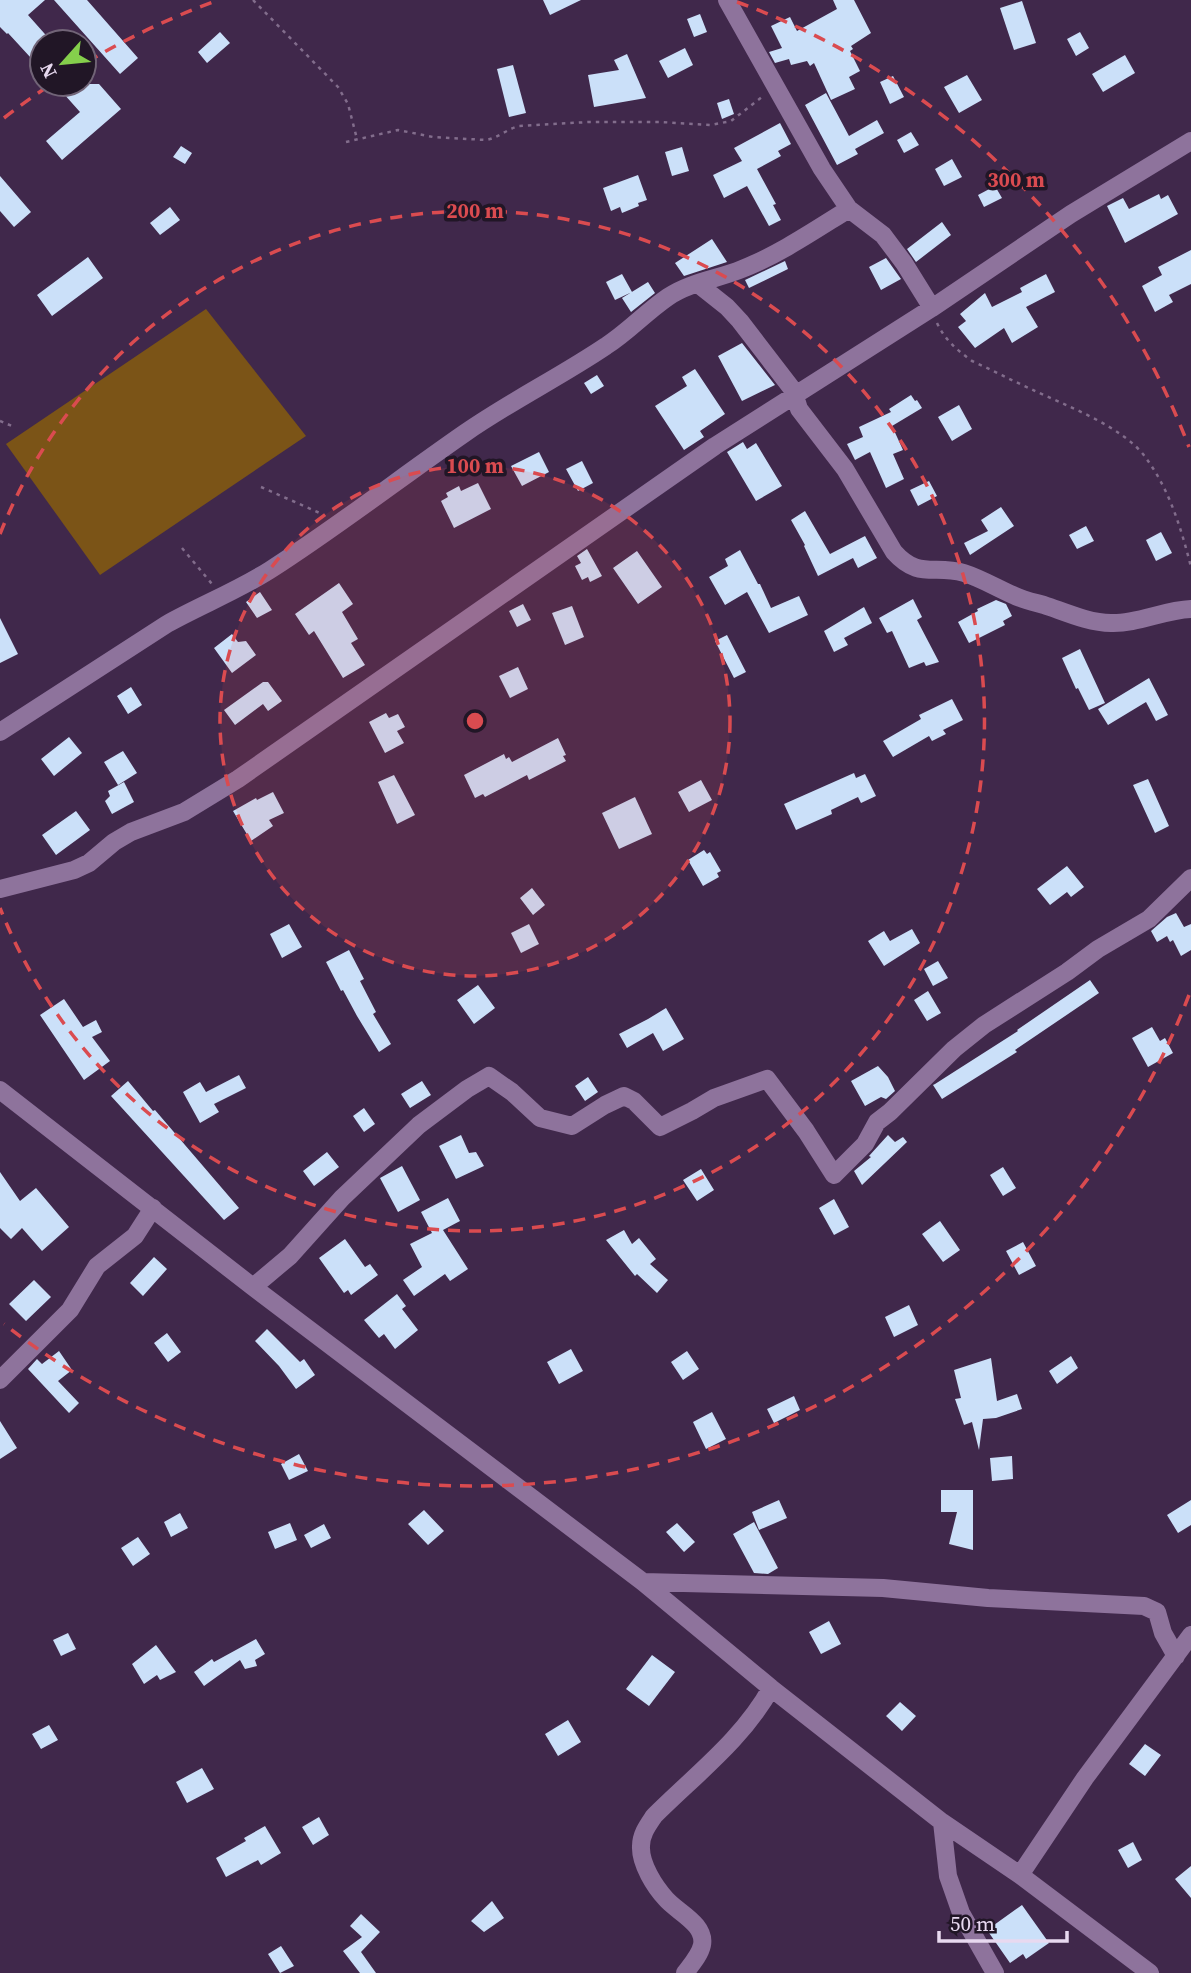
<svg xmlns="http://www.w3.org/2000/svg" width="1191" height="1973" font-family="'Source Serif 4',serif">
<rect width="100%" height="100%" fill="#40284b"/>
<path fill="#7b5417" d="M206 309 306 436 100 575 6 444Z"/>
<path fill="#cbe0f9" d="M0 0H45L28 15 52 42H42V70L8 33 7 34 0 27Z
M54 0H87L138 58 120 74Z
M543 0H581L550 15Z
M833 0H854L871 33 851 46 853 49 850 51 860 71 849 77 855 89 831 100 814 63 810 66 807 61 791 65 789 59 775 63 769 52 782 48 771 26 790 17 797 31 837 9Z
M1022 1 1036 43 1014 50 1000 8Z
M700 14 707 32 694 37 687 19Z
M220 32 230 43 207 63 198 52Z
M1080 32 1089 48 1076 56 1067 39Z
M685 48 693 65 668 78 659 61Z
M627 54 646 98 594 107 588 75 619 70 614 60Z
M1125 55 1135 73 1103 92 1092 74Z
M513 65 526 113 509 117 497 69Z
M967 75 982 100 959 113 944 87Z
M893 76 904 97 890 104 880 82Z
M55 84H99L121 109 62 160 46 141 80 112Z
M826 93 849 136 877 120 884 133 855 149 858 154 837 165 805 105Z
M729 99 734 114 722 119 717 103Z
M780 123 791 144 778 151 781 156 757 169 776 204 773 205 781 220 769 226 747 186 724 198 713 175 742 161 734 148Z
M911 132 919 145 904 153 897 140Z
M181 146 192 153 185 164 173 157Z
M682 147 689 171 672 176 665 152Z
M952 159 962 177 944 186 935 169Z
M638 175 647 200 638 203 639 206 622 213 620 207 611 211 603 188Z
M0 176 31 212 14 227 0 211Z
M995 186 1002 198 984 207 978 195Z
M1159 194 1161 199 1168 195 1178 214 1125 243 1107 206 1123 198 1129 209Z
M170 207 180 220 160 235 150 223Z
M942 222 951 235 916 262 907 249Z
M712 239 727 262 684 276 675 263Z
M1191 250V284L1169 295 1173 302 1155 312 1142 286 1162 275 1158 267Z
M88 257 103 278 52 316 37 295Z
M886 258 901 279 881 290 869 267Z
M785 261 788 269 749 288 745 280Z
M622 274 632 292 615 300 606 282Z
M1046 274 1055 292 1026 307 1038 327 1012 343 1004 328 975 348 958 327 966 321 960 314 985 293 992 307 1022 292 1020 288Z
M648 282 655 293 631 312 622 298Z
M742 343 775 385 742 401 718 356Z
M695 369 725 414 700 431 704 437 684 450 655 406 687 386 682 377Z
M597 375 604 386 591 394 584 383Z
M911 395 915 401 917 400 922 408 892 426 903 450 893 454 904 479 886 488 870 452 855 460 847 444 863 437 859 427 891 412 889 409Z
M959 405 972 429 952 441 938 417Z
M743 442 747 449 756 443 782 486 756 501 727 452Z
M539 452 549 472 522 486 511 466Z
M582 461 593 483 578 491 566 469Z
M929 481 937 496 918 506 910 490Z
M478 483 491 509 454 528 441 501 448 497 446 493 459 486 461 491Z
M1001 507 1014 526 970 555 964 543 988 531 981 520Z
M805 511 830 554 865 536 877 558 858 568 853 558 818 576 804 546 805 545 791 520Z
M1086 526 1094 541 1077 549 1069 535Z
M1161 532 1172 553 1156 561 1146 540Z
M587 549 602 576 590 582 588 577 582 580 575 566 581 563 577 556Z
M740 550 758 584H760L771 608 799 596 808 615 769 633 747 592 725 605 709 577 728 566 725 559Z
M637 551 662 587 638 604 613 568Z
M339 583 353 604 342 612 358 639 351 643 365 665 343 678 314 631 309 635 295 614Z
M260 592 272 610 257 618 246 602Z
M913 599 922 617 917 620 939 662 926 666 924 662 909 668 892 631 887 633 879 618Z
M996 600 1006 604 1012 616 1003 621 1005 625 969 643 958 622 978 611 977 609Z
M523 604 531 620 517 627 509 611Z
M572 606 584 637 565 645 552 613Z
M864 607 872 623 844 638 848 645 834 652 824 631Z
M0 618 18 654 0 663Z
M232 634 238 642 246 641 256 655 232 673 214 648Z
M727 635 746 672 734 678 715 641Z
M1080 649 1105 703 1089 710 1078 688 1076 689 1062 658Z
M518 667 528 689 510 698 499 676Z
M1149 678 1168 715 1156 721 1146 702 1108 725 1098 709Z
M263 682H268L282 701 268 711 263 704 235 725 224 710Z
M131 687 142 705 128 714 117 696Z
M952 699 963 720 943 730 946 734 932 741 929 736 893 757 883 741 921 719 919 715Z
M386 713 389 718 398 714 405 727 397 731 404 743 385 753 369 722Z
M69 737 82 753 54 776 41 759Z
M558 738 566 755 563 756 566 761 529 780 527 775 485 797 483 794 475 798 464 775 504 754 506 759 509 757 512 762Z
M123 751 137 773 118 785 104 762Z
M854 773 856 778 865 774 876 796 861 803 858 797 831 810 832 814 796 830 784 804Z
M394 775 415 815 397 824 378 782Z
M1148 779 1169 826 1155 833 1133 785Z
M701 780 712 800 689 812 678 792Z
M124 782 134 802 112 814 105 801 110 796 108 791Z
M273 792 284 813 269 820 273 826 251 841 233 811 256 798 257 800Z
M635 797 652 834 619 849 602 813Z
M76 811 90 830 56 855 42 835Z
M704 850 707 854 710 852 721 871 717 873 719 877 703 886 688 860Z
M1067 866 1084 887 1071 897 1067 892 1050 905 1037 889Z
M532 888 545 905 533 915 520 898Z
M1176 913 1184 927 1191 924V950L1181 956 1173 940 1170 942 1167 936 1157 942 1151 931 1167 917Z
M289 924 302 947 282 958 270 934Z
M529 924 539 944 521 953 511 933Z
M912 929 920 943 884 966 868 941 884 931 890 941Z
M349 950 364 979 360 981 376 1012 373 1014 391 1044 379 1052 357 1016 343 990 341 991 326 962Z
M938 961 948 978 933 986 924 969Z
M1090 980 1099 993 1015 1050 1017 1052 942 1099 933 1085 935 1084 1018 1031 1017 1030Z
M478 985 495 1008 474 1024 457 1000Z
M928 991 941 1013 927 1021 914 1000Z
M64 999 83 1027 96 1020 102 1032 92 1037 110 1061 84 1080 40 1015Z
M666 1008 684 1039 663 1051 653 1033 627 1048 619 1034 648 1019Z
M1152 1027 1160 1041 1165 1038 1173 1053 1148 1067 1132 1038Z
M878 1066 888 1077 895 1091 886 1099 881 1097 865 1106 851 1081Z
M239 1075 246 1088 214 1104 219 1112 200 1123 183 1092 200 1082 206 1092Z
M588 1077 598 1092 585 1101 575 1086Z
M128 1081 153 1111 155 1110 239 1208 224 1220 111 1096Z
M422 1081 431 1095 410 1108 401 1094Z
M364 1108 375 1124 364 1132 353 1116Z
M461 1135 469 1153 476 1152 484 1166 456 1179 439 1146Z
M888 1135 895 1142 903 1137 907 1142 862 1185 854 1171 871 1157 869 1156Z
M327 1152 339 1167 314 1186 303 1171Z
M402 1166 420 1200 398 1212 380 1178Z
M1003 1167 1016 1188 1003 1196 990 1175Z
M701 1169 714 1190 697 1201 683 1180Z
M0 1172 20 1201 36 1188 69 1227 42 1251 22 1228 11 1239 0 1228Z
M448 1198 460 1221 443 1230 468 1269 450 1281 445 1274 414 1296 403 1280 422 1267 410 1244 432 1233 421 1212Z
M834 1199 849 1227 834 1235 819 1208Z
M940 1221 960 1250 943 1262 922 1234Z
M624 1230 632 1244 639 1238 656 1259 650 1264 668 1280 657 1293 637 1274 635 1276 606 1240Z
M345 1239 365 1267 370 1264 378 1275 351 1295 348 1290 344 1293 319 1258Z
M1023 1242 1036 1266 1019 1275 1006 1251Z
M154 1257 167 1269 143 1296 130 1283Z
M34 1280 51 1297 26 1321 9 1304Z
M397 1294 406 1306 402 1309 418 1330 395 1349 384 1334 379 1338 364 1320Z
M909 1305 918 1325 894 1337 885 1317Z
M267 1329 300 1362 304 1359 315 1375 296 1389 279 1366 255 1341Z
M167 1333 181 1352 168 1362 154 1343Z
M571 1349 583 1371 559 1384 547 1362Z
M59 1351 72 1370 58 1381 79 1403 69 1413 28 1369 37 1359 42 1364Z
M687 1351 699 1369 683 1380 671 1362Z
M1071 1356 1078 1368 1057 1384 1049 1371Z
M991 1358 997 1401 1017 1394 1022 1409 996 1418 983 1419 979 1450 972 1422 964 1425 955 1399 961 1398 954 1370Z
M794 1396 800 1410 774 1423 767 1409Z
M712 1412 726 1439 706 1449 693 1422Z
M0 1421 17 1448 0 1459Z
M299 1454 308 1471 289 1480 281 1464Z
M1012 1456 1013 1479 992 1481 990 1458Z
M941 1490H973V1550L949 1544 957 1512H941Z
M779 1500 787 1518 759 1530 752 1512Z
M1191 1500V1525L1178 1533 1167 1515Z
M424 1510 444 1531 428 1545 408 1524Z
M180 1513 188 1528 171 1537 164 1522Z
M754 1522 778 1568 768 1574 754 1573 733 1534Z
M290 1523 297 1540 275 1549 268 1532Z
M677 1523 695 1542 684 1552 666 1532Z
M324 1524 331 1538 311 1548 304 1535Z
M138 1537 150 1554 133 1566 121 1548Z
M829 1621 841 1644 821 1654 809 1632Z
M68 1633 76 1649 61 1656 53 1640Z
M256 1639 265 1654 255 1660 257 1666 245 1669 240 1660 204 1686 194 1672 212 1659 214 1662Z
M156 1645 176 1672 160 1680 157 1675 144 1684 132 1664Z
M652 1655 675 1672 649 1706 626 1689Z
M900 1702 916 1716 902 1731 886 1716Z
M568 1720 581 1742 558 1756 545 1734Z
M49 1725 58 1740 41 1749 32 1734Z
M1145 1744 1161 1755 1145 1776 1129 1764Z
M202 1768 214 1789 187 1803 176 1782Z
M319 1817 329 1835 313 1845 302 1827Z
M265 1826 281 1853 261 1865 258 1860 226 1877 216 1858 246 1841 244 1838Z
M1133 1842 1142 1860 1128 1868 1118 1850Z
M1191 1866V1898L1175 1879Z
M492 1901 504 1918 484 1932 471 1921Z
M1022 1905 1049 1943 1026 1959 1023 1954 1010 1963 987 1930Z
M361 1914 380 1932 361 1952 376 1973H360L343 1951 362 1937 350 1926Z
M281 1946 294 1966 280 1973 268 1954Z"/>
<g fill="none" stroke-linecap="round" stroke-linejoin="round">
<path stroke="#826d8c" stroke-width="2.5" stroke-dasharray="3.5 5" stroke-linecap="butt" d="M253 0 338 87 348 104 357 139
M346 142 398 130 433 137 486 140C498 138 507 129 519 126L589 122H661L711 125 731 121 762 97
M937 323C945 340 957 350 972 361 992 370 1011 380 1031 389 1066 406 1123 426 1146 458 1170 491 1181 528 1191 567
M0 421 12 426
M261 487 322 514
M182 548 212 584"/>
<path stroke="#8e739c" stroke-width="18" d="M727 0 822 169 849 209 883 235 904 263 932 308
M698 284 727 307 740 321 796 394V399L799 409 845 469 894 552C919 580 934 564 964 573 980 578 997 588 1013 595 1023 600 1033 602 1044 605 1065 612 1089 623 1111 623 1137 624 1164 610 1191 609
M0 732 167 624C201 605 237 591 270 570 337 527 400 478 465 433 511 401 560 377 606 346 628 332 646 312 668 297 690 282 718 279 742 269 780 254 815 230 849 209
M0 889 74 870 89 863 114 842 131 832 184 812 238 779 715 446 932 308 1071 214 1191 141
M0 1090 253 1287 643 1582 771 1688 942 1822 1020 1875 1150 1973
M253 1287 290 1256 342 1198 419 1125 467 1089 489 1076 512 1092 540 1118 572 1126 605 1105 624 1096 634 1101 660 1127 692 1111 714 1098 767 1079 806 1131 834 1175 865 1144 877 1122 890 1112 954 1049 984 1025 1067 972 1098 949 1149 919 1191 878
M0 1380 70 1310 97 1266 135 1236 153 1208
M643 1582 883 1588 988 1598 1144 1606 1157 1612 1163 1633 1176 1656
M942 1822 948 1876 961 1913 995 1973
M1020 1875 1085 1778 1191 1635
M685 1973C691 1965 700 1955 702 1945 706 1924 677 1912 666 1899 655 1887 640 1864 641 1846 641 1834 648 1825 654 1816 695 1775 743 1739 771 1688"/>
</g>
<circle cx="475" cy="721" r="255" fill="#da4b50" fill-opacity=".12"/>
<g fill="none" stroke="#da4b50" stroke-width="3.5" stroke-dasharray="12 9">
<circle cx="475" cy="721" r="255"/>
<path d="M0 534A510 510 0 1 1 0 908"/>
<path d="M1189 995A765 765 0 0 1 4 1324M4 118A765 765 0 0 1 47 87M87 62A765 765 0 0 1 213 2M737 2A765 765 0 0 1 1189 447"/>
</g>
<circle cx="475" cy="721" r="10" fill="#da4b50" stroke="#211626" stroke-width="3.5"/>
<g font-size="21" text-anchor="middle" font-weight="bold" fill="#da4b50" stroke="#211626" stroke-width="7" stroke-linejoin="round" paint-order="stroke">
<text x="1016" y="187">300 m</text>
<text x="475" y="218">200 m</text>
<text x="475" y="473">100 m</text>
</g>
<g transform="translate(63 63) rotate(243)"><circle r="33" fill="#211626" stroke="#716477" stroke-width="2"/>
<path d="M0-5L12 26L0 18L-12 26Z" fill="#85cf4c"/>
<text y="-10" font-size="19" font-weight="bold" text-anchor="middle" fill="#e8d9f0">N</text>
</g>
<path d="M939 1931v10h128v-10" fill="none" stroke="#e8d9f0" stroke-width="3.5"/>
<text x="950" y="1931" font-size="21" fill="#e8d9f0" stroke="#211626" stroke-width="5" paint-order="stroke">50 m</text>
</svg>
